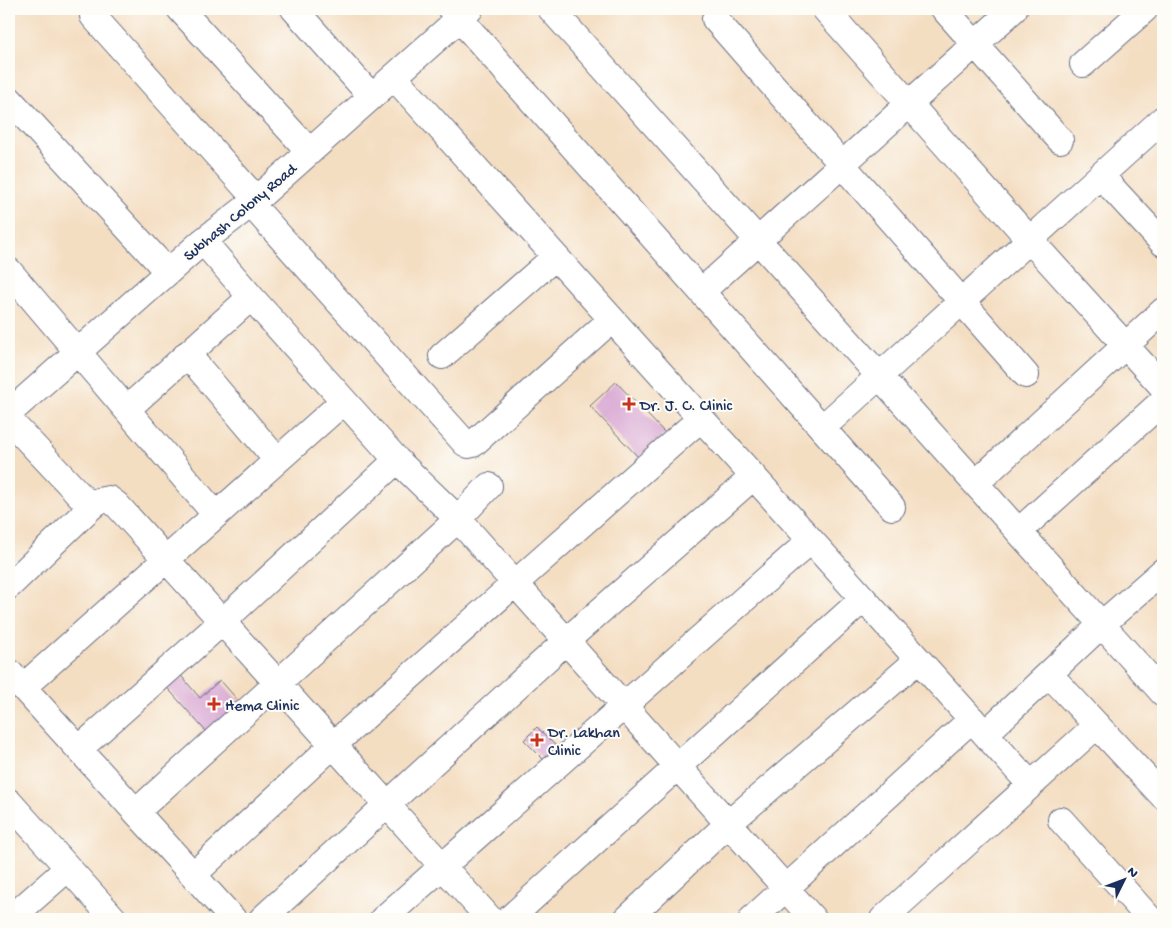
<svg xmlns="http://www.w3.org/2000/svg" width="1172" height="928" font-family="'Gochi Hand',sans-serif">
<rect width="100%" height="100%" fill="#fdfcf7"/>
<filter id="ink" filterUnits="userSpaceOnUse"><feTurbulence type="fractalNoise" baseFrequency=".02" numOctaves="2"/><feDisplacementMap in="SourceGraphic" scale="10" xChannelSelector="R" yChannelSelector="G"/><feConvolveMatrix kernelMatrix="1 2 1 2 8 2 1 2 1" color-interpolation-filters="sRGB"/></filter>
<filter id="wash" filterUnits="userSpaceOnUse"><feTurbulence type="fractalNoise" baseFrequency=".0096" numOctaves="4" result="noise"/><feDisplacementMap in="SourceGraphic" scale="20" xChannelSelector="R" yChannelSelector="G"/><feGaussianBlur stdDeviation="1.12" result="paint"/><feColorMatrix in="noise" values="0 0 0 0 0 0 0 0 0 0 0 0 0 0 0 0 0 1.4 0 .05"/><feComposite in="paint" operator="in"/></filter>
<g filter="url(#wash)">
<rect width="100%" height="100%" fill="#f4dec2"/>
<g id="blocks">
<path fill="#d8a6d3" d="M616 382 665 433 639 458 590 406Z
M177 671 200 698 220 680 243 706 210 736 163 683Z
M537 727 560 750 547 763 524 740Z"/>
</g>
</g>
<g filter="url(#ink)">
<use href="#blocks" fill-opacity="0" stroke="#676c81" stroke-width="1"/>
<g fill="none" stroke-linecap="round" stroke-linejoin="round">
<g stroke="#676c81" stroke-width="28">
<path id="minor" d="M180 9 309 151
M294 9 371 96
M451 9 892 507
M551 9 1163 693
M825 9 1030 240 1163 387
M944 9 1060 140
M93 16 256 199
M715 19 1026 375
M1083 64 1145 9
M394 77 1031 785
M9 99 168 272
M1101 176 1163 243
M251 204 465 443 469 445 473 444 611 320
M203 241 251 297 397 460 458 519 813 919
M9 271 216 515
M702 291 1014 9
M187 354 277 460
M442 356 555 257
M127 409 251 297
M9 413 203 241 251 204 470 9
M9 420 91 507
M822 428 1163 119
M976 483 1163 311
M1019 531 1163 401
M9 586 91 507 98 501 109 499 117 505 490 919
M9 672 233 919
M1049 674 1163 796
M23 687 344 401
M985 734 1102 624 1163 571
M79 749 222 622 397 460
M9 802 114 919
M136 812 458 519 489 486
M1061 820 1150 919
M193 875 333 745 700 419
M10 919 68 868
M262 919 566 641 753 477
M383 919 810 541
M509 919 863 599
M627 919 728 824 918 660
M752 919 972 719
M883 919 1097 725"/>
</g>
<use href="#minor" stroke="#fff" stroke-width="26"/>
</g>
</g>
<g fill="#c8321e" stroke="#fdfcf7" stroke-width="2">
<path d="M626.5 396.5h5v5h5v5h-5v5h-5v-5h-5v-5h5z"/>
<path d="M211.5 696.5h5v5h5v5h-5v5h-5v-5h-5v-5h5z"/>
<path d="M534.5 732.5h5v5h5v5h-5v5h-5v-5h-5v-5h5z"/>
</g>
<g text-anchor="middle" stroke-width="4" stroke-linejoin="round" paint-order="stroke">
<g font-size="16" fill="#1b2f5e" stroke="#fdfcf7">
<text transform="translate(239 211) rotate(-40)" y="6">Subhash Colony Road</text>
</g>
<g font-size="16" fill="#1b2f5e" stroke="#fdfcf7" text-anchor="start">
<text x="640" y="410">Dr. J. C. Clinic</text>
<text x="225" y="710">Hema Clinic</text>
<text x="548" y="737">Dr. Lakhan<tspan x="548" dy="18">Clinic</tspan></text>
</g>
</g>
<rect width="1172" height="928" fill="none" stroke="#fdfcf7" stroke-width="30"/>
<g transform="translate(1124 880) rotate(48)" stroke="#fdfcf7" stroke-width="4" paint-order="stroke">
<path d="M0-4L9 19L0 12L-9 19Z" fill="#1b2f5e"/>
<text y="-8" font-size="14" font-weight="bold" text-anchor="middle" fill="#1b2f5e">N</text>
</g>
</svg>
